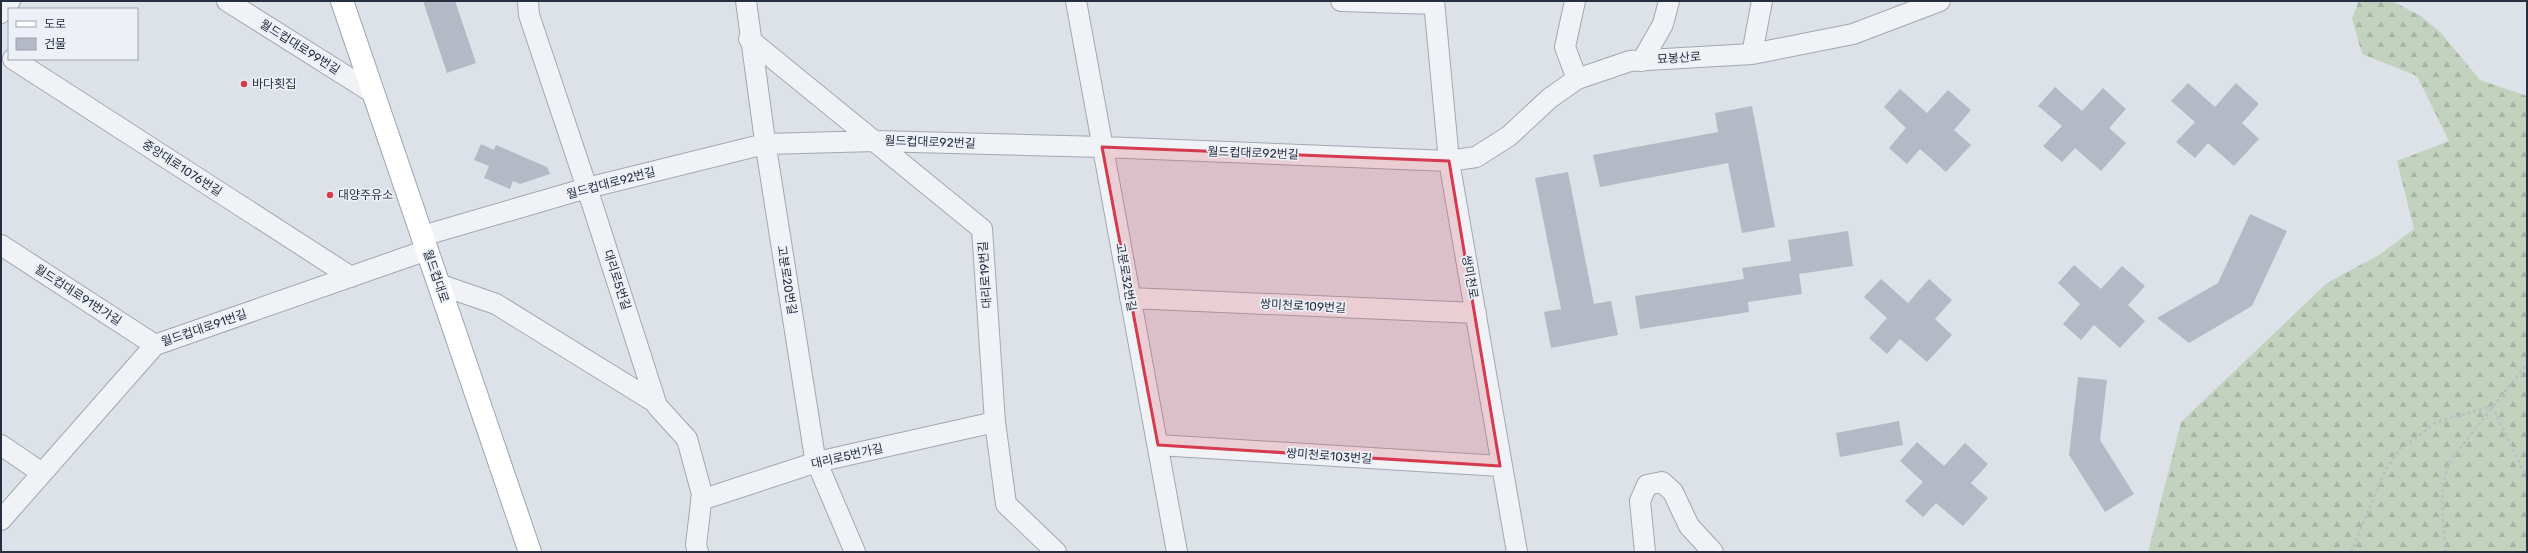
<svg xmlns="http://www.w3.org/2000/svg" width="2528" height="553" font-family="Rubik,'Noto Sans KR',sans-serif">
<defs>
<pattern id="forest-firs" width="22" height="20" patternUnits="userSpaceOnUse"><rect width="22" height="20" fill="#c3d2be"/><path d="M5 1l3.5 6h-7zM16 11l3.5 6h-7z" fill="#a7b5a4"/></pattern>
</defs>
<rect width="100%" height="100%" fill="#dde1e8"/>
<path fill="url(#forest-firs)" d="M2359 1H2392L2421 16 2441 33 2480 80 2527 96V552H2148L2181 422 2327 283 2379 255 2414 229 2397 161 2449 141 2417 76 2362 54 2352 18Z"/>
<path fill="#b4bac5" d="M423 1H455L476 63 447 73Z
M2188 83 2215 107 2236 83 2259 104 2242 123 2259 139 2234 166 2208 143 2195 158 2176 142 2195 122 2171 101Z
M2055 87 2082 111 2103 88 2126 109 2109 128 2126 143 2101 171 2075 148 2062 162 2043 146 2062 126 2038 106Z
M1900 89 1927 113 1948 90 1971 110 1954 130 1971 145 1946 172 1920 149 1907 164 1889 148 1906 128 1884 107Z
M1752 106 1775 227 1742 233 1728 163 1600 187 1593 155 1718 132 1715 113Z
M481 144 494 150 496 145 547 167 550 174 520 184 513 181 510 189 484 178 489 166 474 160Z
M1568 172 1594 304 1611 301 1618 335 1551 348 1544 312 1561 309 1535 178Z
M2250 214 2287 231 2252 306 2189 343 2157 318 2218 283Z
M1848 231 1853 266 1799 274 1802 294 1748 302 1749 312 1640 329 1635 296 1744 279 1742 268 1791 261 1788 240Z
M2074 265 2101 289 2122 266 2145 286 2128 305 2145 321 2120 348 2094 325 2081 340 2063 324 2080 304 2058 283Z
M1881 279 1908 303 1929 279 1952 300 1935 319 1952 335 1927 362 1900 339 1887 354 1869 338 1887 318 1864 297Z
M2078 377 2107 380 2100 440 2134 494 2105 512 2069 455Z
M1899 421 1903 445 1840 457 1836 433Z
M1917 442 1944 466 1965 443 1988 464 1971 483 1988 498 1963 526 1936 503 1923 517 1905 501 1923 482 1900 461Z"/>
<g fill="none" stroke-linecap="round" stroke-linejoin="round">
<g stroke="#a2a8b2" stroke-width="22">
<path id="minor" d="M227 1 373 93
M528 1 529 15 587 188 657 406 687 439 702 494 696 545 698 552
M746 1 765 141 815 458 855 552
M1076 1 1177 552
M1341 1 1434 4
M1434 1 1449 161 1517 552
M1575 1 1565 47 1577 79
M1 13 10 1
M749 39 982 229 995 422 1006 504 1056 552
M1752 54 1762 1
M13 59 351 277
M1642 61 1663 24 1669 1
M422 236 587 188 765 144 876 141 1102 147 1449 161 1476 157 1509 136 1550 98 1577 79 1630 61 1752 54 1853 34 1940 1
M1 245 155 345
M438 284 496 304 656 403
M1130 298 1476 313
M1 445 42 473
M1158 445 1500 466
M701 500 817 462 995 422
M1 520 155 345 427 250
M1645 552 1640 501 1647 485 1662 482 1673 492 1689 526 1713 552"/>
</g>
<g stroke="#9ca5b4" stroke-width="24">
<path id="major" d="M342 1 530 552"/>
</g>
<path stroke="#bbbfc6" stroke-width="2.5" stroke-dasharray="3 3" stroke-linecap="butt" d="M2492 406 2527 478
M2351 552 2386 469 2400 449 2437 422 2492 406
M2446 552C2443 522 2438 490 2450 461L2527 364"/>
<use href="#minor" stroke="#f0f2f6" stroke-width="20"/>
<use href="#major" stroke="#fff" stroke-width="22"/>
</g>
<path fill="#d53a4e" fill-opacity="0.2" stroke="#d53a4e" stroke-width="3" stroke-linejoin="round" d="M1102 147 1449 161 1500 466 1158 445Z"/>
<g fill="#d53a4e" stroke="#edf0f6" stroke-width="1.5">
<circle cx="244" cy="84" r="4"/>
<circle cx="330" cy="195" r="4"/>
</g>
<g text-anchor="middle" stroke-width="3.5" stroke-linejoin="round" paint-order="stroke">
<g font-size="12" fill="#262f3f" stroke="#edf0f6">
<text transform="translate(300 47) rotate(32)" y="4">월드컵대로99번길</text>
<text transform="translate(1679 58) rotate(-4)" y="4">묘봉산로</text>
<text transform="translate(930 142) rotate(2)" y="4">월드컵대로92번길</text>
<text transform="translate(1253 153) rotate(2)" y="4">월드컵대로92번길</text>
<text transform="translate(182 168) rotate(33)" y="4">중앙대로1076번길</text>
<text transform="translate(611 183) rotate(-15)" y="4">월드컵대로92번길</text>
<text transform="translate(985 275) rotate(-94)" y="4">대리로19번길</text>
<text transform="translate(436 276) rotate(71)" y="4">월드컵대로</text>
<text transform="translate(1126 277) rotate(80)" y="4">고분로32번길</text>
<text transform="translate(1470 277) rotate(80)" y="4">쌍미천로</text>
<text transform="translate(617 280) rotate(72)" y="4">대리로5번길</text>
<text transform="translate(787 280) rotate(81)" y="4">고분로20번길</text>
<text transform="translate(78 295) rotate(33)" y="4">월드컵대로91번가길</text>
<text transform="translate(1303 306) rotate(3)" y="4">쌍미천로109번길</text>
<text transform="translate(204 328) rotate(-19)" y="4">월드컵대로91번길</text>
<text transform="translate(847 456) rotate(-13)" y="4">대리로5번가길</text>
<text transform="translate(1329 456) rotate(4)" y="4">쌍미천로103번길</text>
</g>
<g font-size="12" fill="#262f3f" stroke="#edf0f6" text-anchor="start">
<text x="252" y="88">바다횟집</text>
<text x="338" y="199">대양주유소</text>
</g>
</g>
<rect width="2528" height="553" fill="none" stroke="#262f3f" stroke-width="4"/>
<rect x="8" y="8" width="130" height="52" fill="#edf0f6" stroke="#9da3ad"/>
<rect x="16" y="21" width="20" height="6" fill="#ffffff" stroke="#9da3ad"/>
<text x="44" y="28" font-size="12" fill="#262f3f">도로</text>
<rect x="16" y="38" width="20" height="12" fill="#b4bac5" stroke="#9da3ad"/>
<text x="44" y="48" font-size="12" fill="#262f3f">건물</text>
</svg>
